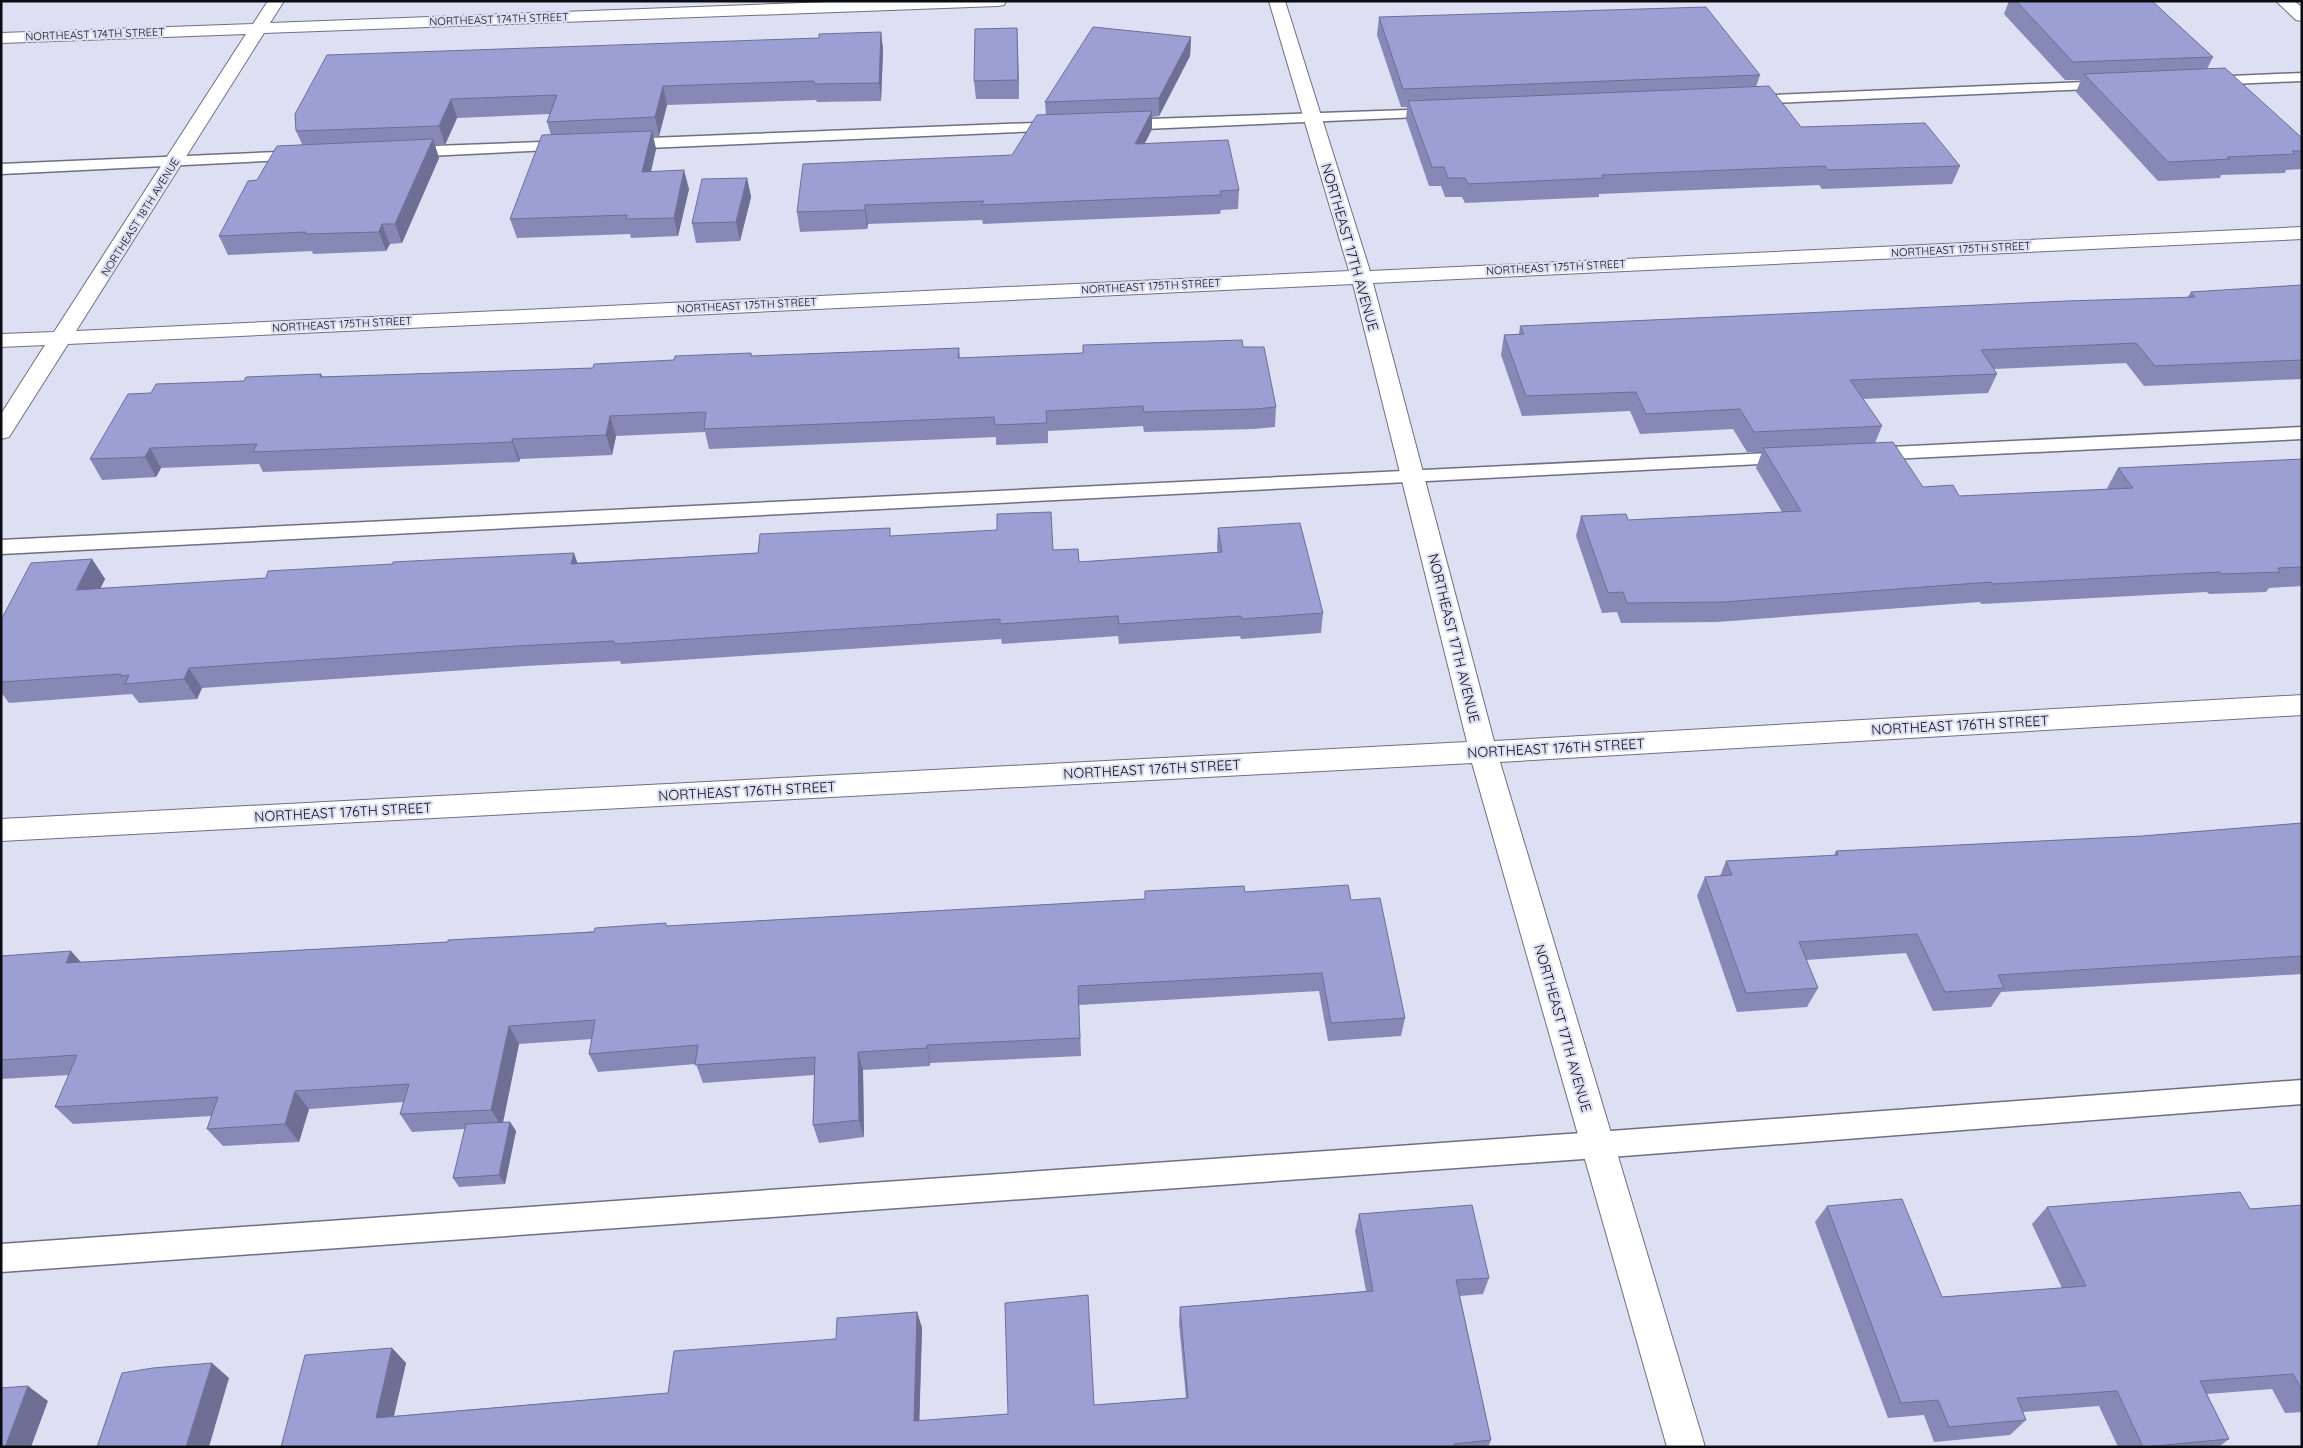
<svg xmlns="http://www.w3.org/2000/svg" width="2303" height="1448" font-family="Quicksand,sans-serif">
<rect width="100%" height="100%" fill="#dddff3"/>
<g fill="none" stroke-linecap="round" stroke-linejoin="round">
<g stroke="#6e7081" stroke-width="3">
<path id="service" d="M2302 73V81L2208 85 2201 81 2208 77Z
M2109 81 2116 85 2114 88 1748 104 1741 100 1748 96Z
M1437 109 1444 113 1442 116 1121 130 1113 125 1121 120Z
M1059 122 1064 124 1067 127 1064 130 624 149 619 147 616 144 619 141 624 139Z
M567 141 572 143 575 146 572 149 407 157 402 155 399 152 402 149 407 147Z
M300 151 305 153 308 156 305 159 1 174V164Z
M2302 427V439L1870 460 1863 458 1860 454 1863 450 1870 448Z
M1791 452 1798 454 1801 458 1798 462 1 554V540Z
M2302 1080V1104L1597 1158 1 1272V1244L1597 1132Z"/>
</g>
<g stroke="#6e7081" stroke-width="2">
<path id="minor" d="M268 1H284L270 23 857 1H1006L1004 5 998 6 264 33 76 331 1349 271 1269 1H1285L1370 271 2302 227V239L1373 283 1494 741 2302 695V715L1500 762 1705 1447H1667L1472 763 1 841V819L1467 742 1353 284 68 344 9 437 1 439V414L45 345 1 347V334L54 332 246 34 1 43V33L253 24Z
M2276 1H2294L2302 7V21L2296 20Z"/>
</g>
<use href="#service" fill="#fff" fill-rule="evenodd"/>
<use href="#minor" fill="#fff" fill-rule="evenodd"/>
</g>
<path fill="#8689b6" d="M2009 1H2152L2213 57 2207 69 2302 138V169L2286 170 2285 173 2221 175 2220 178 2158 181 2076 92 2081 80H2065L2004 14Z
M1379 17 1760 75 1756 87 1801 127 1960 166 1952 184 1822 189 1819 185 1599 194V197L1465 203 1462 197H1445L1441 186H1429L1406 119 1407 107H1401L1377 35Z
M1017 28 1019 99H976L974 81Z
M881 32 883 50 881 101 817 102 816 100 667 105 659 136H653L656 149 651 172 689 189 678 236 631 238 630 234 517 238 510 219 551 135 547 122 550 114 457 118 445 145H435L439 158 402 243 390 244 386 251 313 254 312 251 228 255 219 236 257 180 302 144 296 131 295 114 819 38Z
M1191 37 1190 56 1159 116 1152 117V129L1145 143 1239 190 1238 209 1221 210 1220 214 983 224 982 220 868 224 867 229 800 232 797 212 1012 155 1046 115 1045 102Z
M747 178 751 197 740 241 696 243 692 223Z
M2302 285V379L2144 386 2126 363 1994 369 1997 374 1988 393 1863 399 1882 426 1875 443 1923 487 1959 496 2108 489 2107 488 2118 468 2302 459V586L2269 588 2266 592 2209 594 2207 592 1981 604 1980 602 1717 622 1621 623 1617 612 1602 613 1576 536 1581 516 1628 520 1782 512 1756 468 1762 452H1747L1733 429 1640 434 1630 411 1522 416 1501 355 1504 335 1519 334 1520 326 2187 298 2191 292Z
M1243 347 1276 407 1275 427 1254 429 1144 432 1143 426 1048 431V443L996 445V437L709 449 705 432 616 436 612 455 520 459 519 462 263 472 259 464 161 468 156 477 102 480 90 459 151 393 244 381 321 374 323 377 593 368 751 353 752 356 959 348 960 358Z
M1218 528 1323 613 1321 633 1241 639 1240 636 1119 644 1118 636 1002 644 1001 639 621 664 620 661 526 666 202 688 197 699 139 703 132 694 9 703 1 692V620L92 559 105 579 100 588 758 553 891 536 1053 550 1079 562 1218 553 1217 548Z
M2302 823V974L2001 992 1991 1007 1933 1011 1906 953 1806 960 1818 988 1807 1007 1737 1012 1697 896 1705 877 1720 876 1726 861 1834 856 1836 851 2142 836Z
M1145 891 1245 892 1351 900 1405 1018 1401 1036 1328 1041 1319 991 1079 1005 1081 1056 930 1063V1066L863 1070 864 1137 819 1143 813 1125 814 1075 703 1083 696 1064 598 1072 589 1054 592 1039 519 1044 503 1122H510L516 1131 505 1184 459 1187 453 1178 465 1129 412 1132 400 1114 404 1102 309 1109 299 1142 223 1146 207 1129 212 1116 73 1124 55 1107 69 1075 1 1079V956L81 962 448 942 667 926 1145 899Z
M2302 1205V1412L2285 1413 2272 1389 2207 1394 2229 1439 2219 1447H2118L2099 1406 2023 1412 2026 1420 2010 1435 1934 1442 1924 1415 1888 1418 1815 1222 1827 1206 1942 1297 2062 1288 2032 1224 2047 1207 2250 1209Z
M1359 1214 1489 1278 1483 1294 1460 1296 1491 1440 1488 1447H281L392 1348 406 1363 394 1416 668 1393 917 1312 922 1328 919 1421 1008 1414 1094 1405 1186 1398 1179 1323 1180 1307 1366 1291 1355 1231Z"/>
<path fill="#6d6f94" d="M1017 28 1018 46 1019 99 1018 80Z
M881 32 883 50 881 101 879 83Z
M1191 37 1190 56 1159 116V98Z
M663 86 667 105 659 136 655 117Z
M451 99 457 118 445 145 439 126Z
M1152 111V129L1135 162V144Z
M652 131 656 149 646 191 642 172Z
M433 139 439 158 402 243 395 224Z
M684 170 689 189 678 236 674 218Z
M747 178 751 197 740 241 736 222Z
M865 205 868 224 867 229 865 210Z
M382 224 390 244 386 251 379 232Z
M610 416 616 436 612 455 606 435Z
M512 439 520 459 519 462 512 442Z
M150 448 161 468 156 477 145 457Z
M574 553 581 573 571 564Z
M92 559 105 579 90 610 76 590Z
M189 668 202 688 197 699 184 679Z
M71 951 88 970 66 963Z
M509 1026 519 1044 502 1127 491 1110Z
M927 1045 930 1063V1066L927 1048Z
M858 1052 863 1070 864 1137 859 1120Z
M295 1091 309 1109 299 1142 285 1124Z
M510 1122 516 1131 505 1184 499 1175Z
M917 1312 922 1328 919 1435 914 1421Z
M392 1348 406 1363 390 1432 376 1418Z
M212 1363 229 1378 209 1447H186Z
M28 1386 48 1401 31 1447H5Z"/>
<path fill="#9c9fd4" stroke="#6d6f94" d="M2016 1H2152L2213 57 2073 62Z
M1706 7 1760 75 1403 89 1379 17Z
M1093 27 1191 37 1159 98 1045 102Z
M1017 28 1018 80 974 81 975 29Z
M881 32 879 83 814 84V81L663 86 655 117 547 122 557 95 451 99 439 126 296 131 295 114 327 55 819 38V34Z
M2225 68 2302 138V151H2292L2295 154 2227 157 2230 159 2168 162 2084 74Z
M1769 86 1801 127 1925 123 1960 166 1828 170 1825 166 1602 175 1603 178 1468 184 1465 178H1448L1444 167H1432L1408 101Z
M1152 111 1135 144 1228 140 1239 190 1220 191 1221 195 981 205 984 201 865 205V210L797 212 803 164 1012 155 1037 115Z
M652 131 642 172 684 170 674 218 626 219 627 215 510 219 542 135Z
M433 139 395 224H382L379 232 305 234 306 232 219 236 248 181 257 180 277 146Z
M747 178 736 222 692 223 702 179Z
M2302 285V360L2155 366 2136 343 1981 350 1997 374 1850 380 1882 426 1754 432 1740 409 1646 414 1636 392 1526 396 1504 335 1524 334 1520 326 2066 301 2195 297 2191 292Z
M1242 340 1243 347H1264L1276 407 1255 409 1144 412 1143 406 1046 411 1047 423 995 425 994 417 704 429 706 412 610 416 606 435 512 439V442L253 452 257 444 150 448 145 457 90 459 128 394 151 393 156 384 244 381 246 377 321 374 320 377 593 368 594 364 674 360 675 356 751 353V356L959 348 958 358 1083 353V345Z
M1893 442 1923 487 1953 485 1959 496 2133 488 2118 468 2302 459V567L2278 568 2280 572 2222 574 2220 572 1992 584 1991 582 1724 602 1627 603 1623 592 1608 593 1581 516 1626 514 1628 520 1801 511 1763 448Z
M1051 512 1053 550 1078 549 1079 562 1222 552 1218 528 1300 523 1323 613 1242 619 1241 616 1119 624 1118 616 1000 624V619L614 644V641L518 646 189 668 184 679 125 684 129 675 120 676 121 674 1 682V620L31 563 92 559 76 590 266 578 268 571 393 564V562L450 559 574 553 571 564 758 553 760 534 890 528V536L997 530V514Z
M2302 823V956L1998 975 2004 988 1945 992 1917 934 1799 942 1818 988 1746 993 1705 877 1732 875 1726 861 1838 855 1836 851 2142 836Z
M1348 885 1351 900 1380 898 1405 1018 1331 1023 1322 973 1078 986 1080 1038 927 1045V1048L858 1052 859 1120 813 1125 815 1057 695 1065 698 1045 589 1054 595 1020 509 1026 491 1110 400 1114 409 1084 295 1091 285 1124 207 1129 218 1097 55 1107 77 1055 1 1060V956L71 951 66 963 448 942V940L594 932 595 928 666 923V926L1145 899V891L1244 886 1245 892Z
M510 1122 499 1175 453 1178 466 1124Z
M2240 1192 2250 1209 2302 1205V1390L2293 1374 2200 1381 2229 1439 2143 1447 2117 1391 2017 1398 2026 1420 1949 1427 1938 1400 1901 1403 1827 1206 1902 1199 1942 1297 2086 1286 2047 1207Z
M1472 1205 1489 1278 1456 1280 1491 1440 1454 1444 1455 1447H281L305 1355 392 1348 376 1418 668 1393 674 1351 836 1339 837 1318 917 1312 914 1421 1008 1414 1005 1303 1088 1295 1094 1405 1188 1398 1180 1307 1373 1291 1359 1214Z
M212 1363 186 1447H97L122 1373 153 1368Z
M28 1386 5 1447H1V1388Z"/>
<g text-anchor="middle" stroke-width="4.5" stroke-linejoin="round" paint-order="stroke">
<g font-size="11" fill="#0b0c12" stroke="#dddff3">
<text transform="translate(499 19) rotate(-2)" y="4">NORTHEAST 174TH STREET</text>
<text transform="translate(95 34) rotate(-2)" y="4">NORTHEAST 174TH STREET</text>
<text transform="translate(140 217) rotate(-58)" y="4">NORTHEAST 18TH AVENUE</text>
<text transform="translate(1961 249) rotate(-3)" y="4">NORTHEAST 175TH STREET</text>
<text transform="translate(1556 267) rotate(-3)" y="4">NORTHEAST 175TH STREET</text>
<text transform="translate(1151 286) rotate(-3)" y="4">NORTHEAST 175TH STREET</text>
<text transform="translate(747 305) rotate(-3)" y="4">NORTHEAST 175TH STREET</text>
<text transform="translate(342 324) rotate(-3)" y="4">NORTHEAST 175TH STREET</text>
</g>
<g font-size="14" fill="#0b0c12" stroke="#dddff3">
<text transform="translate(1350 247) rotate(74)" y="5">NORTHEAST 17TH AVENUE</text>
<text transform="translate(1454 638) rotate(76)" y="5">NORTHEAST 17TH AVENUE</text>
<text transform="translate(1960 725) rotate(-3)" y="5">NORTHEAST 176TH STREET</text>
<text transform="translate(1556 748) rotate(-3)" y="5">NORTHEAST 176TH STREET</text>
<text transform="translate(1152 769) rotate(-3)" y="5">NORTHEAST 176TH STREET</text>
<text transform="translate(747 791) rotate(-3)" y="5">NORTHEAST 176TH STREET</text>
<text transform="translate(343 812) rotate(-3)" y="5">NORTHEAST 176TH STREET</text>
<text transform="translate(1563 1028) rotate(74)" y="5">NORTHEAST 17TH AVENUE</text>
</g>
</g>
<rect width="2303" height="1448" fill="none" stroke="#0b0c12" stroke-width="5"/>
</svg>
